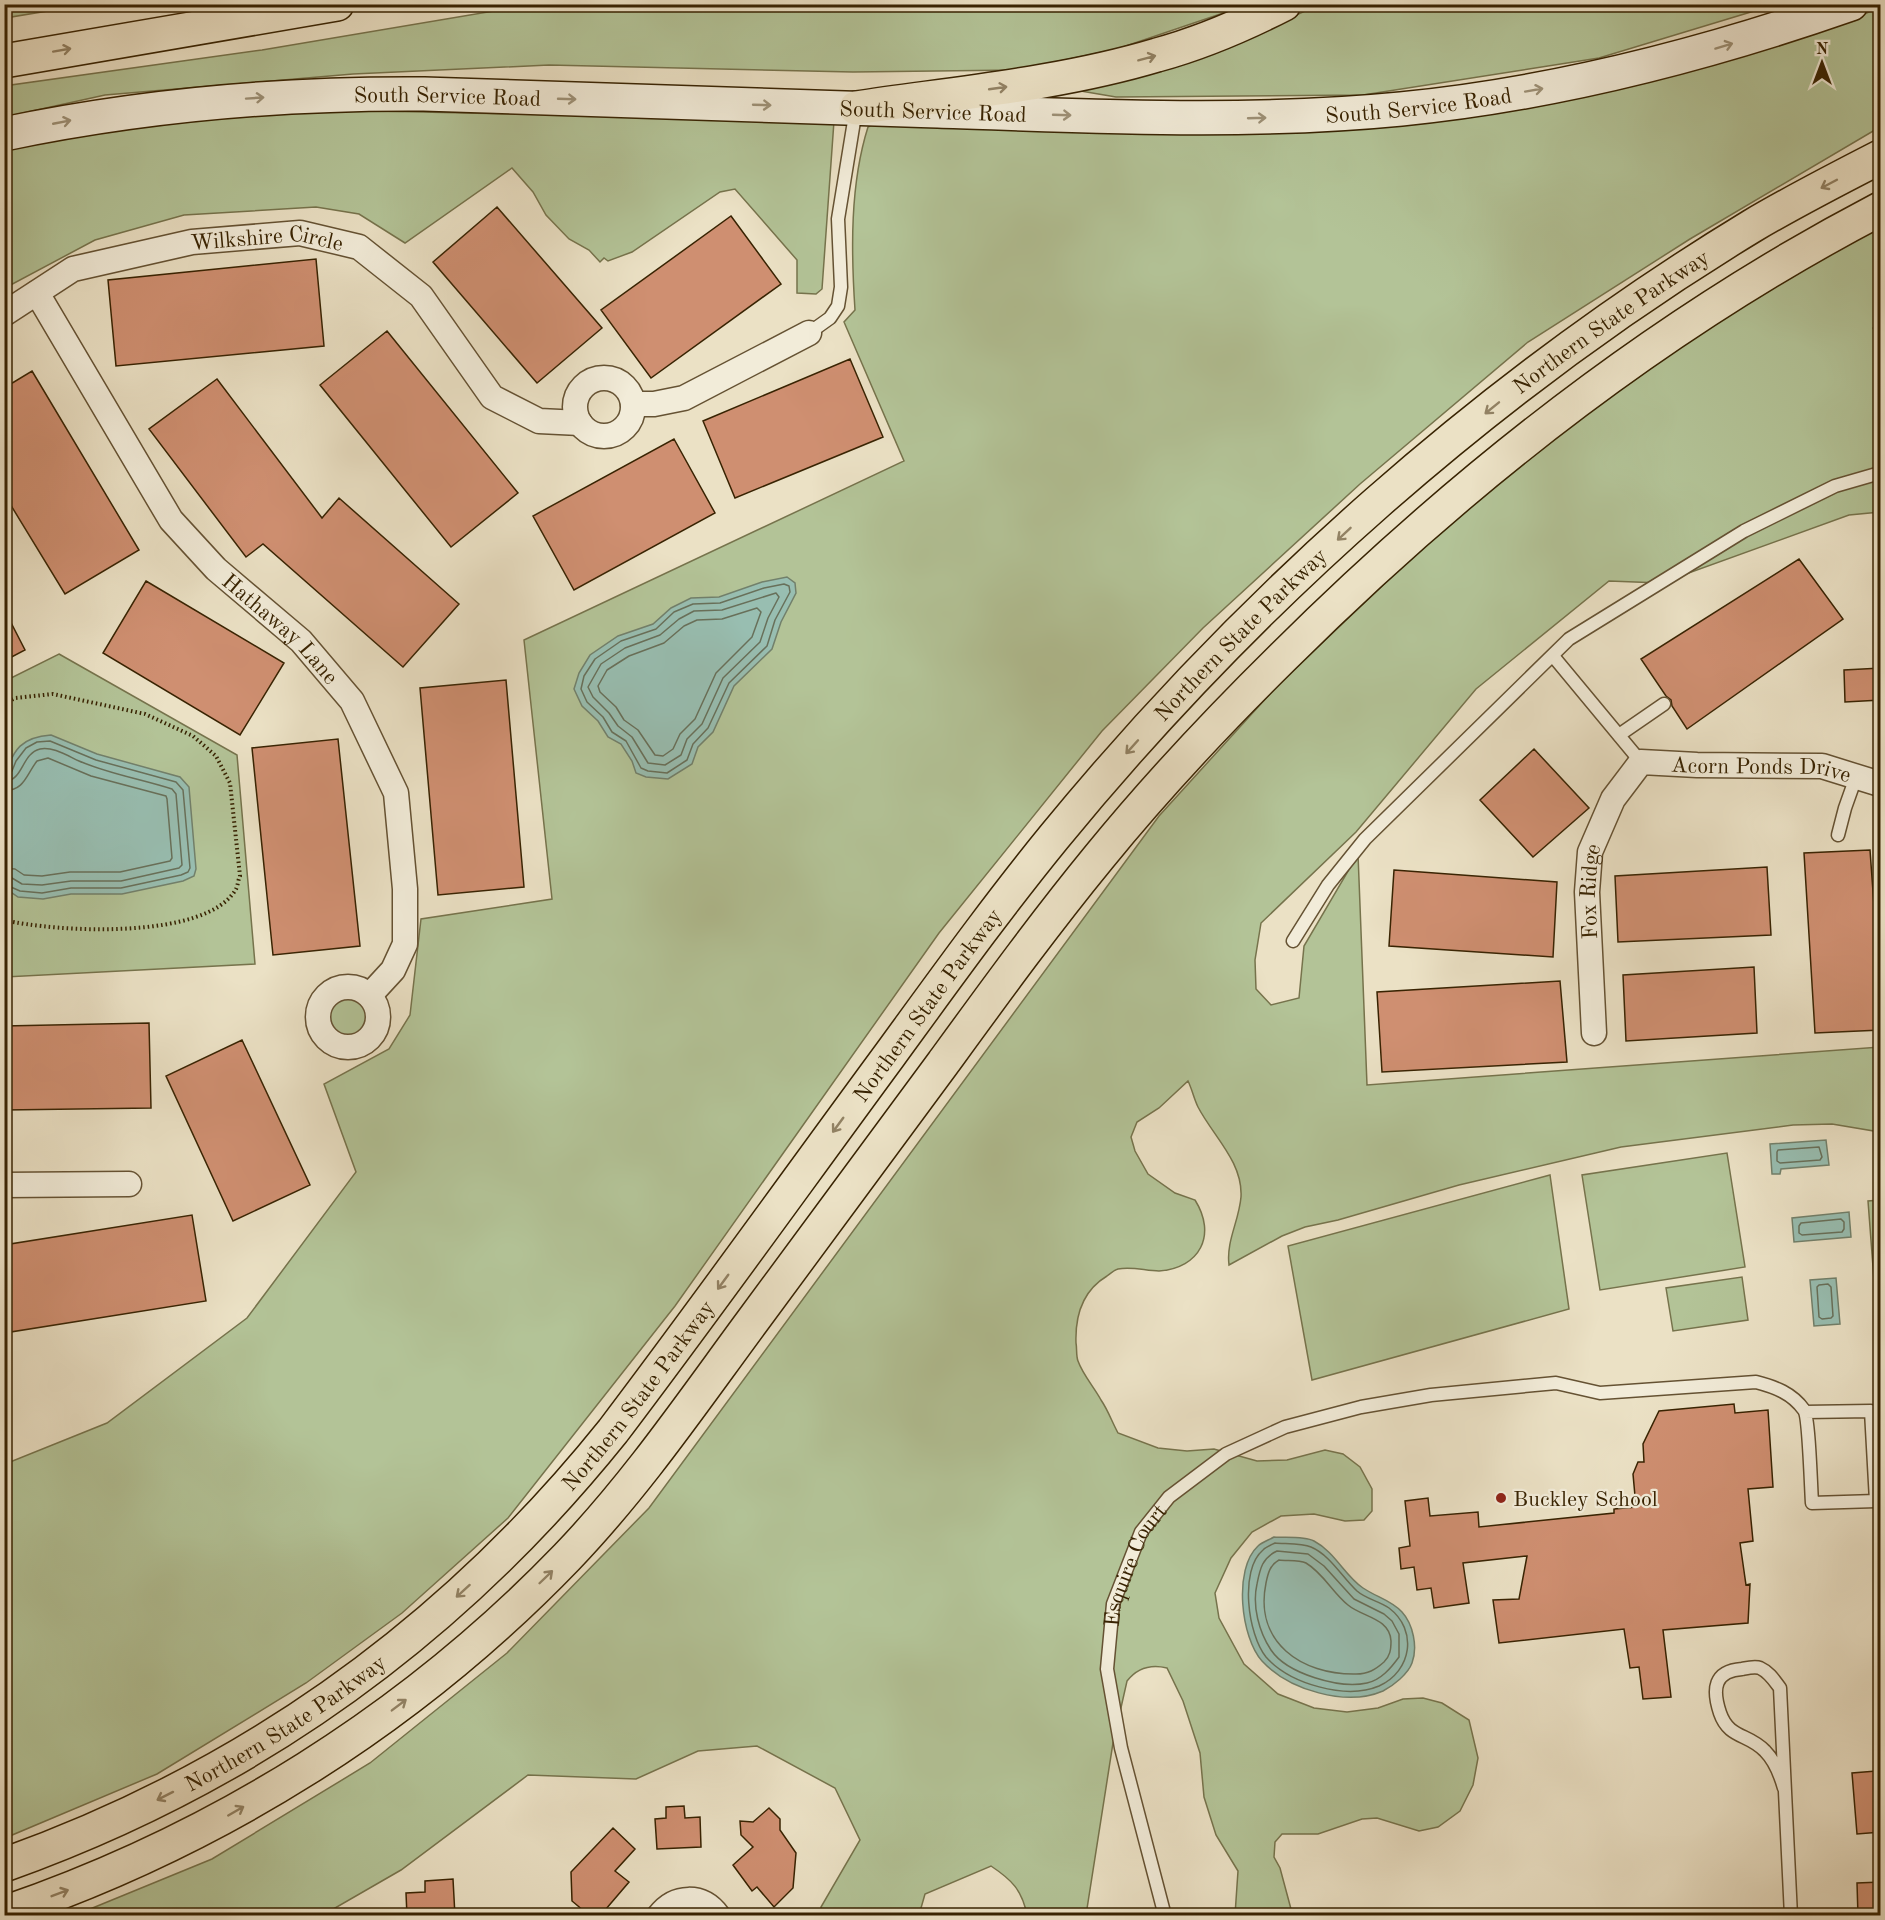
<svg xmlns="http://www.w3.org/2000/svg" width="1885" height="1920" font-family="'Old Standard TT',serif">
<rect width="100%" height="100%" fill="#ebe1c5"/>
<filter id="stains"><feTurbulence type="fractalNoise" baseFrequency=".00333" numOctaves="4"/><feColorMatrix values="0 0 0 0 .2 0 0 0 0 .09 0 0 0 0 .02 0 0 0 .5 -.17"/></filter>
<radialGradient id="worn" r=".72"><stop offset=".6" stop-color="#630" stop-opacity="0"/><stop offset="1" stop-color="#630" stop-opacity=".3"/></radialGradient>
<path fill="#b3c397" stroke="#76734c" stroke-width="1.5" d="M45 5H84L5 18V11Z
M530 5H1247L1117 49 1017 70 853 72 549 65 353 74 105 95 5 117 4 86 262 50Z
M1318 5H1774L1599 58 1363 95 1116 97 1063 88 1216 52Z
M1880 7V127L1690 239 1528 342 1360 484 1203 628 1102 731 939 933 675 1306 508 1518 402 1613 306 1683 157 1774 5 1838V1464L107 1423 247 1318 356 1172 324 1084 389 1049 410 1015 421 919 552 899 524 640 904 461 844 322 855 310C851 250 850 184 868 127L879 121 1240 130 1860 16Z
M287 109 834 121 822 289 816 294 797 293V260L735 189 720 192 632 252 608 261 604 258 600 262 589 250 569 239 546 215 533 192 512 168 405 243 359 214 316 207 184 215 95 240 5 288V150L151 120Z
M1880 225V320L1873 328 1880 340V512L1849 515 1661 583 1609 581 1476 689 1356 832 1261 923 1255 960 1256 989 1271 1005 1299 998 1304 946 1358 854 1367 1085 1880 1047V1132L1832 1124 1793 1125 1621 1147 1459 1185 1338 1220 1305 1227 1282 1236 1229 1265C1226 1241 1239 1221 1241 1197 1243 1162 1213 1136 1198 1107 1194 1099 1192 1089 1188 1081L1159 1108 1137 1122 1131 1137 1135 1151 1148 1174 1175 1193 1195 1200C1217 1235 1200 1268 1159 1271 1146 1271 1132 1266 1118 1269 1114 1270 1110 1274 1107 1276 1082 1291 1075 1315 1076 1343 1077 1348 1076 1356 1078 1361 1083 1375 1094 1387 1101 1400 1108 1410 1112 1422 1118 1433L1158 1448 1187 1451 1214 1449 1257 1461 1287 1460 1325 1450 1343 1454 1360 1467 1372 1489V1511L1364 1520 1345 1521 1314 1514 1281 1516 1252 1532 1231 1558 1215 1593 1219 1618 1244 1664 1278 1694 1314 1708 1347 1712 1378 1708 1403 1699 1423 1698 1442 1703 1469 1720 1478 1758 1473 1785 1460 1811 1438 1827 1419 1831 1377 1818 1362 1819 1318 1834H1282L1275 1842 1274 1857 1280 1868 1291 1909 1374 1915H1235L1238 1871 1216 1835 1204 1797 1200 1753 1183 1701 1167 1668C1151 1664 1138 1667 1127 1681L1113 1743 1086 1915H1027C1022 1890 1012 1880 991 1866L925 1894 919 1915H821V1907L860 1840 835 1788 757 1746 698 1751 636 1779 528 1775 401 1870 323 1915 73 1916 212 1859 370 1763 507 1653 649 1508 1159 816 1278 685 1445 526 1581 418 1731 310Z
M59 654 237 755 255 964 5 977V681Z
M318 1017a30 30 0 1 1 60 0a30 30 0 1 1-60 0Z
M1727 1153 1745 1267 1600 1290 1582 1175Z
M1550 1175 1569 1309 1312 1380 1288 1246Z
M1880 1200V1346H1879L1868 1201Z
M1742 1277 1748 1320 1673 1331 1666 1288Z"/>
<path fill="#98beb1" stroke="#72806b" stroke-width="1.5" d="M787 577 795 583 796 593 781 622 772 649 734 686 713 732 698 747 692 764 668 779 646 777 636 773 632 761 621 744 608 737 598 721 582 706 574 689 579 673 590 655 618 636 653 624 671 608 691 598 719 597 762 582Z
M51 735 97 754 180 777 189 787 196 869 194 876 183 881 122 894H71L43 899 18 897 5 888V776C13 749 22 737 51 735Z
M1826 1140 1829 1165 1781 1169 1780 1174H1772L1770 1144Z
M1849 1212 1851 1237 1794 1242 1792 1218Z
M1836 1278 1840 1324 1814 1326 1810 1280Z
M1274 1537C1285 1538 1304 1536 1314 1541 1335 1552 1345 1576 1363 1588 1376 1597 1391 1600 1402 1612 1413 1624 1418 1647 1412 1663 1408 1674 1393 1686 1383 1691 1346 1707 1289 1690 1262 1661 1241 1638 1233 1569 1258 1546 1262 1542 1269 1540 1274 1537Z"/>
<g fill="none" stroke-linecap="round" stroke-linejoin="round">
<path stroke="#68705a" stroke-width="1.5" d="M784 584 789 586 790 592 775 620 767 646 729 683 708 728 693 744 687 760 667 773 648 771 641 768 626 741 612 732 603 717 587 702 581 689 584 676 595 659 621 641 656 629 674 612 693 604 720 603 764 588Z
M776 593 779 597 768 618 760 642 723 678 702 724 687 739 681 755 665 765 648 763 632 737 618 726 609 713 593 697 588 687 601 664 625 648 660 635 679 619 694 611 722 610Z
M757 608 761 612 752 637 716 673 695 719 680 734 673 749 663 756 655 755 638 730 624 720 616 707 600 692 598 686 607 670 629 656 664 643 684 626 697 620 722 619Z
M4 774 12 771 16 761 26 748 37 742 50 741 96 760 176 782 183 790 190 868 188 872 181 875 121 888H71L42 893 20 891 4 884
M4 782C24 780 21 754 40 749 52 746 68 756 79 761 109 774 141 779 172 789L176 794 182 865 179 868 121 881H71L42 885 22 884 12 878 4 877
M4 791C25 790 26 775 37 761L48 758 91 776 166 796 167 799 172 858 170 861 120 872H70L42 876 24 875 15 869 4 868
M1819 1147 1822 1157 1820 1160 1780 1163 1777 1161V1152L1778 1150Z
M1841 1219 1844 1222V1229L1842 1232 1802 1235 1799 1233V1226L1801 1223Z
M1828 1284 1831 1287 1833 1316 1831 1318 1822 1319 1819 1317 1817 1287 1819 1285Z
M1275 1543C1285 1544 1302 1543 1311 1547 1330 1555 1342 1577 1357 1591 1366 1599 1379 1601 1389 1608 1418 1630 1412 1671 1379 1686 1346 1700 1290 1684 1266 1657 1248 1635 1239 1570 1263 1550 1266 1547 1271 1545 1275 1543Z
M1277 1551 1308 1554 1324 1566 1354 1599 1384 1614 1392 1621 1399 1634V1657C1391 1668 1381 1680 1367 1683 1340 1689 1287 1674 1271 1650 1259 1632 1252 1606 1257 1584 1260 1569 1262 1558 1277 1551Z
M1279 1560C1287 1561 1299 1560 1306 1563 1323 1573 1333 1593 1348 1605 1362 1617 1390 1618 1391 1641 1391 1650 1390 1656 1384 1662 1375 1670 1368 1674 1356 1674 1301 1675 1254 1642 1266 1583 1268 1573 1270 1565 1279 1560Z"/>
</g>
<path fill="#cf8f71" stroke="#382302" stroke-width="1.5" d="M497 207 602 328 537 383 433 262Z
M731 216 781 284 651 378 601 310Z
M316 259 324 346 116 366 108 280Z
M387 331 518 493 451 547 320 385Z
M850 359 883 437 735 498 703 421Z
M32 371 139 550 65 594 4 494V388Z
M217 379 322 518 339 498 459 604 403 667 263 544 246 557 149 429Z
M674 439 715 513 574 590 533 516Z
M1799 559 1843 619 1687 729 1672 706 1671 700 1666 696 1641 659Z
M146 581 284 663 240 735 103 653Z
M4 609 25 650 4 661Z
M1881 668V700L1845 702 1844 670Z
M506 680 524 887 438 895 420 688Z
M338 739 360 946 273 955 252 748Z
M1534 749 1589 808 1533 857 1480 800Z
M1870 850 1881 1003V1030L1815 1033 1804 853Z
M1767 867 1771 935 1618 942 1615 876Z
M1394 870 1557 882 1553 957 1389 946Z
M1754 967 1757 1033 1626 1041 1623 975Z
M1560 981 1567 1062 1382 1072 1377 992Z
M149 1023 151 1108 4 1110V1026Z
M242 1040 310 1185 233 1221 166 1076Z
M192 1215 206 1301 4 1333V1245Z
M1734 1404 1735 1413 1768 1410 1773 1487 1748 1489 1753 1541 1740 1543 1746 1585 1750 1584 1748 1623 1663 1630 1671 1697 1643 1699 1639 1667 1630 1668 1624 1629 1499 1643 1493 1600 1519 1599 1527 1556 1463 1563 1469 1603 1434 1608 1431 1588 1417 1590 1414 1567 1401 1569 1399 1548 1410 1546 1405 1501 1428 1498 1430 1516 1478 1512 1479 1527 1614 1513V1509L1636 1507 1633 1474 1638 1462H1644L1643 1444 1659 1411Z
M1876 1771V1790H1881V1832L1857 1834 1852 1773Z
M684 1806 685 1818 700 1817 701 1847 657 1849 655 1819 666 1818V1807Z
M769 1808 780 1819V1830L796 1853 793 1888 774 1907 757 1887 752 1891 733 1865 753 1847 741 1835 740 1821 753 1822Z
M613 1828 635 1849 615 1871 629 1882 600 1916H590L572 1901 571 1872Z
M453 1879 455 1916H407L406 1893 425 1892V1881Z
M1881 1882V1916H1858L1857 1883Z"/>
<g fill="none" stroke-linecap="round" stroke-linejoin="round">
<g stroke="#655233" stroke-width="15">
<g id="service">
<path d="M809 333 830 318 838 306 841 287 838 219 856 109"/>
<path d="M1553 656 1641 762"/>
<path d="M1619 735 1664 704"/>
<path d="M1838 835 1845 808 1856 777"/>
<path d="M1293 941 1328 885 1365 839 1569 639 1744 531 1835 486 1880 473"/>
<path d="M1784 1788C1780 1774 1775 1761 1765 1751 1748 1733 1729 1739 1720 1713 1712 1689 1714 1671 1742 1669 1747 1668 1755 1666 1760 1668 1769 1672 1774 1680 1780 1688L1791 1916"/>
<path id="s1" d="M1165 1916 1121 1748 1107 1669 1113 1604 1141 1532 1169 1497 1226 1454 1285 1427 1361 1407 1431 1395 1556 1383 1600 1393 1756 1382C1775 1387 1792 1393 1804 1410 1809 1417 1811 1489 1812 1503L1876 1501 1871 1411 1805 1412"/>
</g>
</g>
<g stroke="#655233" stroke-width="27">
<g id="minor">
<path id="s2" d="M37 293 171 520 216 569 301 641 352 701 396 793 405 889V944L393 970 370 995"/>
<path id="s3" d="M4 314 73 269 192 242 300 233 359 247 421 296 492 397 539 421 580 423"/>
<circle cx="604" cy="407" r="29"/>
<path d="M633 404H654L684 398 809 333"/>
<circle cx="348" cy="1017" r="30"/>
<path id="s4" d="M1594 1033 1587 892 1590 852 1613 799 1641 762 1697 765 1822 766 1880 784"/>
<path d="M4 1185 129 1184"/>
<path d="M659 1916C675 1895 702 1894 718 1916"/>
</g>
</g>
<g stroke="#382302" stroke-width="36">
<g id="secondary">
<path id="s5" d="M4 134C143 105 283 93 424 94 596 100 767 105 938 111 1093 116 1247 124 1401 109 1555 94 1705 55 1851 4"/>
</g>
</g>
<g stroke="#382302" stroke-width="36">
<g id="motorway">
<path d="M4 61 337 4"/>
<path d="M856 108C957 93 1060 84 1157 55 1201 43 1243 25 1284 4"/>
<path id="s6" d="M4 1865C248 1778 451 1633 613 1431 707 1307 797 1181 889 1056 943 982 996 908 1054 837 1248 600 1490 385 1752 226 1794 201 1837 179 1880 157"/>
<path d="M4 1913C217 1840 411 1719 567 1557 636 1485 692 1403 751 1323 815 1236 879 1150 943 1063 994 993 1044 924 1099 857 1156 787 1218 721 1283 657 1460 481 1658 325 1880 209"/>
</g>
</g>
<path stroke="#382302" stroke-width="4" stroke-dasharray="1.5 3" stroke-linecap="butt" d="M4 704 15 698 53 694 145 714 193 736 216 756 230 783 240 876C238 880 238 885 236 889 207 941 54 932 4 920"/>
<use href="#service" stroke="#f2ecd9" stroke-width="12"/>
<use href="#minor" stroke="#f2ecd9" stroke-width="24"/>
<use href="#secondary" stroke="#f2ecd9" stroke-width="33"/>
<use href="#motorway" stroke="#ebe1c5" stroke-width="33"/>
</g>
<defs><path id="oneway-shaft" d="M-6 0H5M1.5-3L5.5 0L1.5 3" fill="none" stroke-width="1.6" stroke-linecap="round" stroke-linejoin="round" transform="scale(1.5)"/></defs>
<g stroke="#9e9278">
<use href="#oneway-shaft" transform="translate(1724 46) rotate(-17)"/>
<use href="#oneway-shaft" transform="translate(1534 90) rotate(-10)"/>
<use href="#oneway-shaft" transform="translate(255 98) rotate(-4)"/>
<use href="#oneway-shaft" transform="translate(567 99) rotate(2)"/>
<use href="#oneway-shaft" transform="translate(762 105) rotate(2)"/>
<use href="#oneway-shaft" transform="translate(1062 115) rotate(2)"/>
<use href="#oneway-shaft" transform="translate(1257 118) rotate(-2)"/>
<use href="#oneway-shaft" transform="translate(62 122) rotate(-11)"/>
</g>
<g stroke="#928264">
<use href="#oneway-shaft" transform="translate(62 50) rotate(-10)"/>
<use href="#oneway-shaft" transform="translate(1147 58) rotate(-15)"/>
<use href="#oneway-shaft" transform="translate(998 88) rotate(-8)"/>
<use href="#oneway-shaft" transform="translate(1829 184) rotate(152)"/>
<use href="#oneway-shaft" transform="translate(1492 408) rotate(141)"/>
<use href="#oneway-shaft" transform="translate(1344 534) rotate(137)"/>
<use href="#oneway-shaft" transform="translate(1132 747) rotate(132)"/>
<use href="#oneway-shaft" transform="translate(838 1125) rotate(126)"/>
<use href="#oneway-shaft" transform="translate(723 1282) rotate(126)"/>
<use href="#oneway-shaft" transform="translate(546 1577) rotate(-44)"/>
<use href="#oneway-shaft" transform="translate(463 1591) rotate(138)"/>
<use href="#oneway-shaft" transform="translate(399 1705) rotate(-37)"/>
<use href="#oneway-shaft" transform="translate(165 1796) rotate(153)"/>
<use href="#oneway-shaft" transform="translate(236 1811) rotate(-30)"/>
<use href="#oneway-shaft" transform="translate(60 1893) rotate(-21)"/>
</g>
<circle fill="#8f2418" stroke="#f2ecd9" stroke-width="2" cx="1501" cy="1498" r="6"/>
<g text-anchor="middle" stroke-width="4.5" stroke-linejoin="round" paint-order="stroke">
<g font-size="22" fill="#382302" stroke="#f2ecd9">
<text dy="8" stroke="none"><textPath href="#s5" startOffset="446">South Service Road</textPath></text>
<text dy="8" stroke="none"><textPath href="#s5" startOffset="1418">South Service Road</textPath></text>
<text dy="8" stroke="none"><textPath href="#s5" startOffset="932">South Service Road</textPath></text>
<text dy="8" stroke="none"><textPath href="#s3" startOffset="280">Wilkshire Circle</textPath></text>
<text dy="8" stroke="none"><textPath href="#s6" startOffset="2259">Northern State Parkway</textPath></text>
<text dy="8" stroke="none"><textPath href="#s2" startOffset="418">Hathaway Lane</textPath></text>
<text dy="8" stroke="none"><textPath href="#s6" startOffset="1773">Northern State Parkway</textPath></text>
<text dy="8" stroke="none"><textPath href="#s4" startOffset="406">Acorn Ponds Drive</textPath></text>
<text dy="8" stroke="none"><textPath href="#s4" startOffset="142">Fox Ridge</textPath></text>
<text dy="8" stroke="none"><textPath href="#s6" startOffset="1287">Northern State Parkway</textPath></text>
<text dy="8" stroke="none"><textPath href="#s6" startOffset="801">Northern State Parkway</textPath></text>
<text dy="8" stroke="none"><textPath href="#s1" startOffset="363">Esquire Court</textPath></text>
<text dy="8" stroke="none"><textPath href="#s6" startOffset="316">Northern State Parkway</textPath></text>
</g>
<g font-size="22" fill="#382302" stroke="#f2ecd9" text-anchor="start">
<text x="1513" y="1506">Buckley School</text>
</g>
</g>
<rect width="1885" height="1920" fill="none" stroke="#ebe1c5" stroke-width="24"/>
<rect x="6" y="6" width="1873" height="1908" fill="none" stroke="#382302" stroke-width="3"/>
<rect x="12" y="12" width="1861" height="1896" fill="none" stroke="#382302" stroke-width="1.5"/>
<g transform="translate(1822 63)" stroke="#f2ecd9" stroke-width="4.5" paint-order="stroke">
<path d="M0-4.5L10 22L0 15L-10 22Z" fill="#382302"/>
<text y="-9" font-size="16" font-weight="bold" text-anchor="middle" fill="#382302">N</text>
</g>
<rect width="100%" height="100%" filter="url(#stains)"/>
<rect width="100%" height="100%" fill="url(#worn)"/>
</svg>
